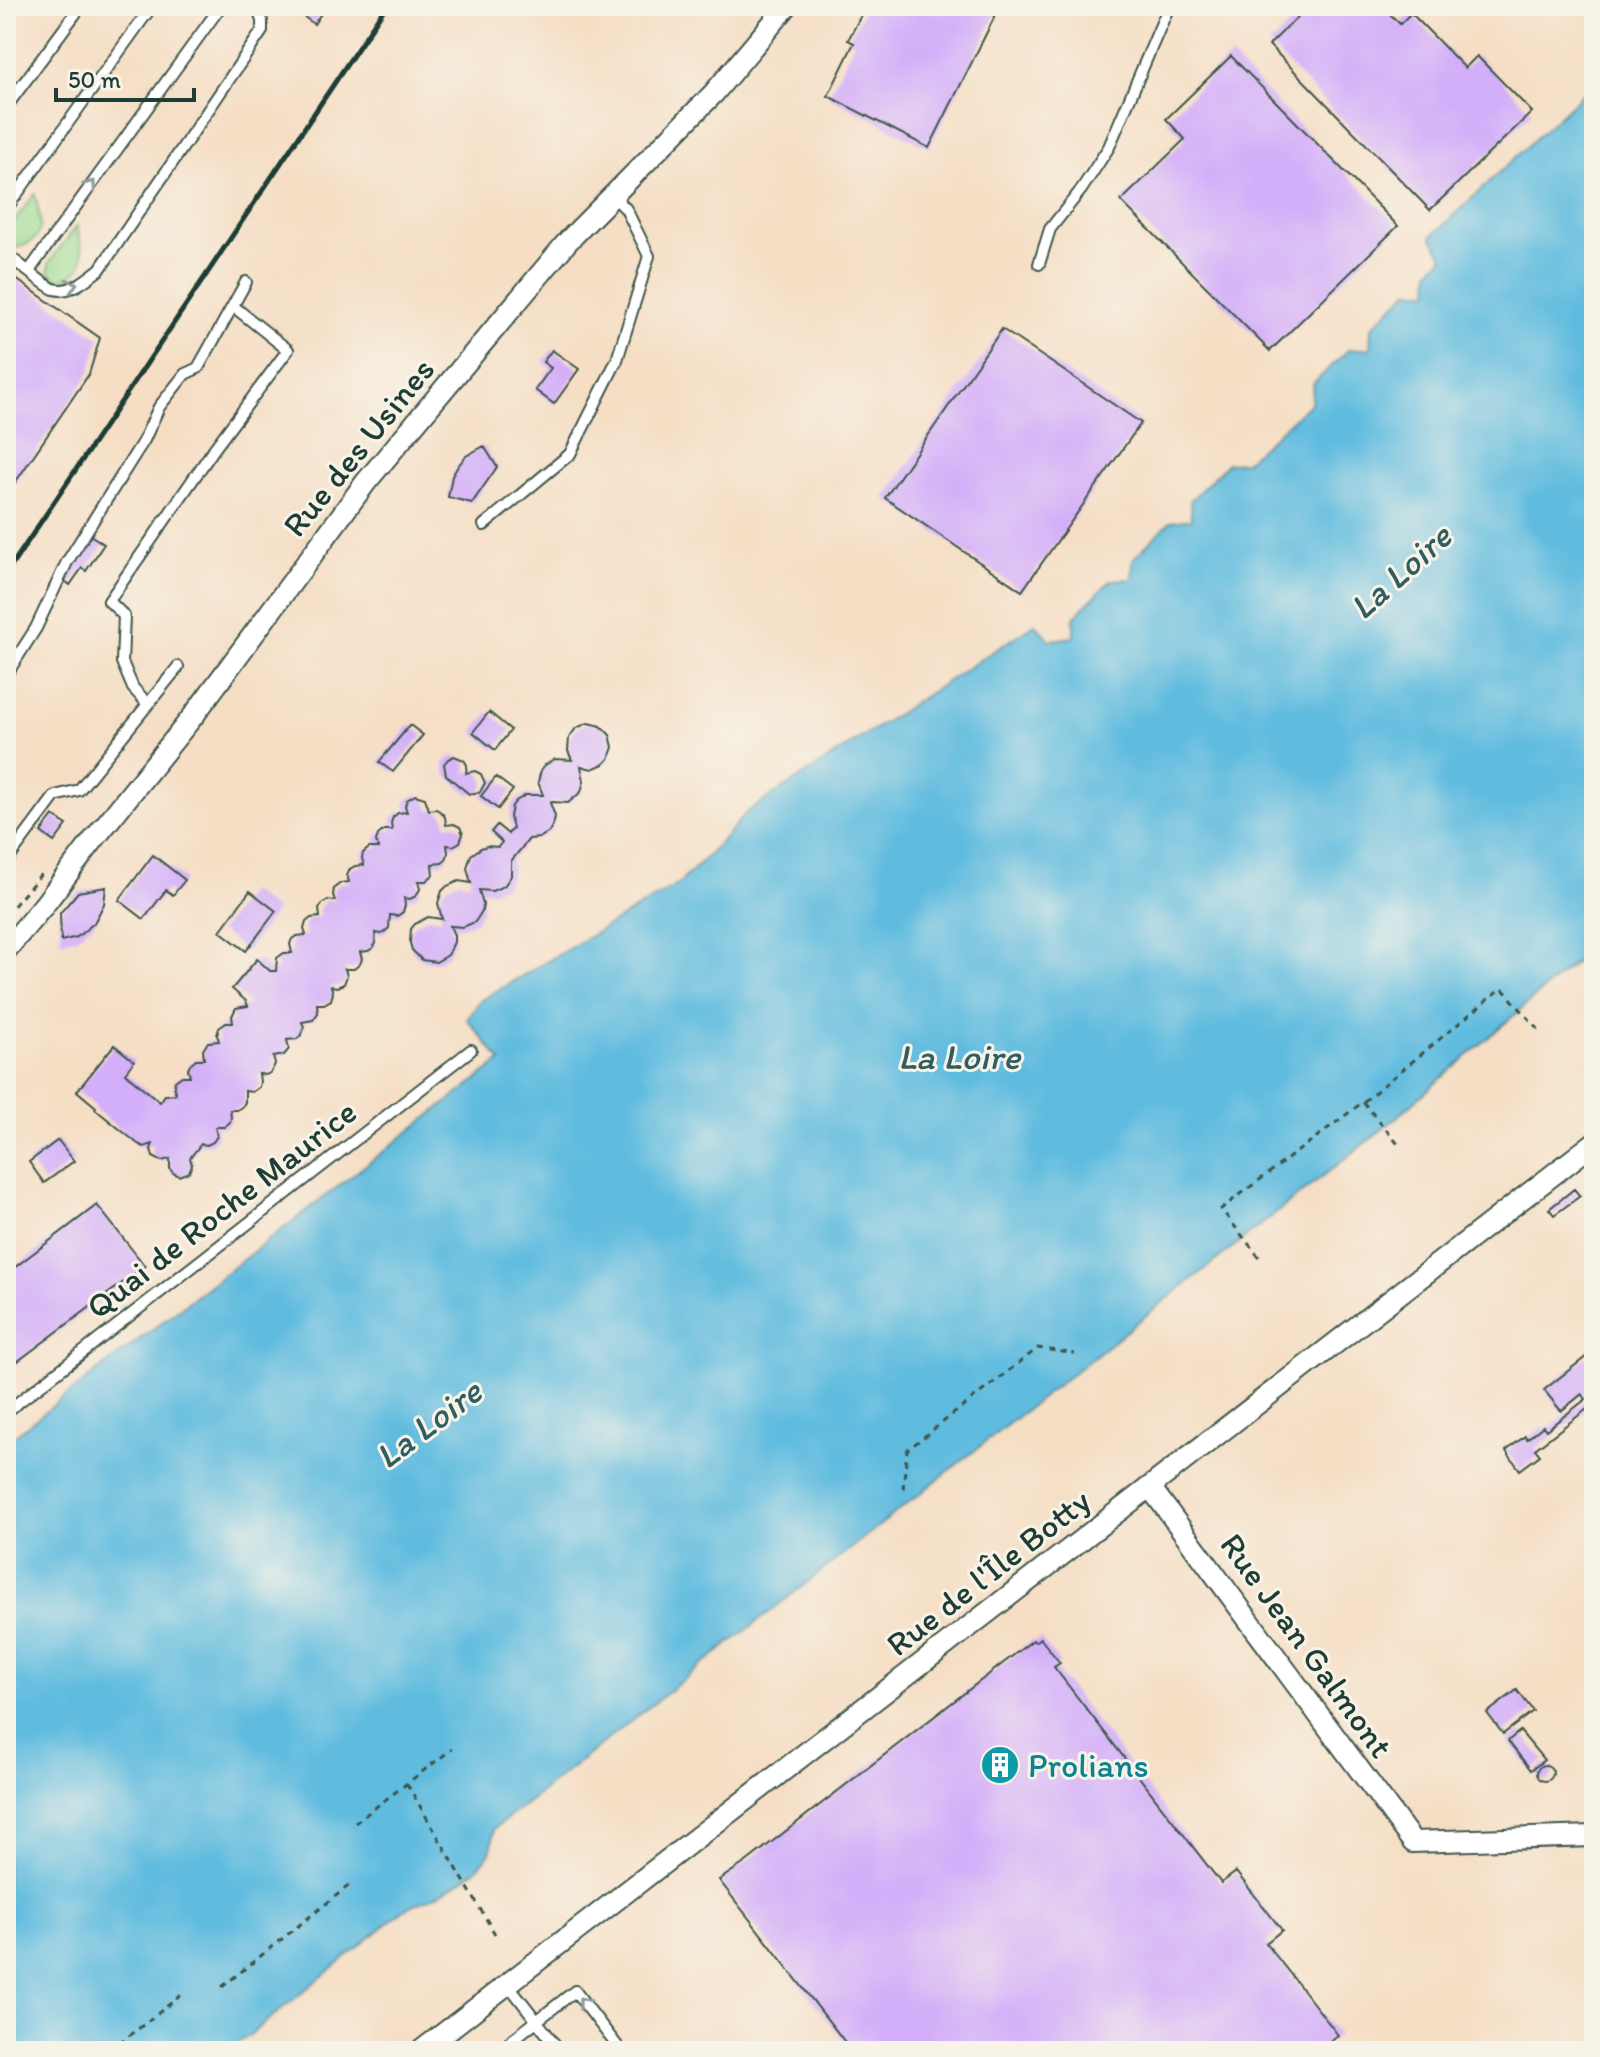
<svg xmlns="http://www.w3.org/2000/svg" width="1600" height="2057" font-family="Itim,sans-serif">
<rect width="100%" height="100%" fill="#f7f3e8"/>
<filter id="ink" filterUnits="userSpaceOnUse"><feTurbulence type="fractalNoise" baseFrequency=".0125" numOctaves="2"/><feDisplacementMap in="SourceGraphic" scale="16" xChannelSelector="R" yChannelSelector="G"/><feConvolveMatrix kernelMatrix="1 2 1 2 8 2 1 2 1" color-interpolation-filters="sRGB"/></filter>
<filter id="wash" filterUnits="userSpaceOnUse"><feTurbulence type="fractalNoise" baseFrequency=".006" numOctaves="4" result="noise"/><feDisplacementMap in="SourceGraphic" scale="32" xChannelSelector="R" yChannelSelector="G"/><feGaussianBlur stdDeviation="1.8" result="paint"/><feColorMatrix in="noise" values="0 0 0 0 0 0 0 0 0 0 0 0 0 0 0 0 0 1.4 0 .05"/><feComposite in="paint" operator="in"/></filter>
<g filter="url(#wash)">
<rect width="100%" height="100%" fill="#f5dec4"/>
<path fill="#9bdb91" stroke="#5d8c62" stroke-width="2" d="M35 194C40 221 50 239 15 248L7 239V231Z
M77 226C82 253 92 271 58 280L49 272V263Z"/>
<path fill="#61bcdf" stroke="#407c8a" stroke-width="2" d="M1594 83V946L1384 1128 494 1829C493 1837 493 1847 489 1854 474 1878 433 1899 408 1907L246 2038 223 2051H6V1442L501 1061 467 1019 481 1000 677 885 713 851 746 813 1035 624 1050 640 1074 637V617L1111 580 1132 579 1133 559 1170 522 1191 519 1190 501 1228 463 1245 462 1311 403 1313 384 1348 350 1370 348 1371 328 1408 291H1429L1430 270 1444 257 1431 237Z"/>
<g id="blocks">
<path fill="#d3aef9" d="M300 6H326L314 24 296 11Z
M866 6H1000L929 148 828 96 854 43 848 40Z
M1309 6H1382L1400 24 1411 13 1465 68 1477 56 1532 112 1430 210 1269 45Z
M1231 56 1398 226 1270 351 1121 201 1185 139 1166 119Z
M6 272 100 338 89 374 6 496Z
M1002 329 1141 423 1022 591 885 498Z
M552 350 579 369 554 404 535 390 551 368 543 362Z
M484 446 497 467 472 503 448 497 452 476 458 466 466 456Z
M87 533 104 544 86 571 82 568 70 585 60 577Z
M489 712 511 730 495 750 473 732Z
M588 723 601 726 610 735 613 747 609 759 604 764 592 769 581 766 584 781 581 792 568 803 552 802 550 803 555 816 554 822 549 832 539 838 529 839 511 861V876L504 886 492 891 479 890 483 905 482 911 475 922 463 927 450 926 454 935V942L448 955 436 962 422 960 412 950 410 943 411 929 415 924 428 917 442 919 438 903 442 891 447 886 459 881 471 883 467 868 471 855 481 848 487 846 498 847 502 842 491 832 497 825 508 834 513 828 510 817 512 806 516 801 526 795H543L538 782 541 770 545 765 555 759 572 760 568 751 569 738 576 728Z
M410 725 423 735 393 772 379 762Z
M454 756 464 760 467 765 466 773 475 771 481 774 485 783 480 792 469 794 446 775 444 764 448 759Z
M496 777 513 790 498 809 481 796Z
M415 795 425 798 429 810 436 809 441 812 445 817 446 825 454 824 460 827 463 834 460 842 453 846 447 845 448 853 446 860 442 863 432 864 433 875 426 881H418L420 889 416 896 410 899 404 898 405 905 403 912 397 916 390 915 389 928 382 934 375 933 376 943 373 948 368 951 360 952 362 959 360 964 354 969H345L347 976 344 984 337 987 331 986 333 993 331 1000 324 1004H317L318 1013 313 1020 302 1022 304 1027 301 1035 297 1039 287 1040 289 1049 284 1055 273 1057 275 1064 271 1072 266 1075 259 1074 260 1082 259 1087 252 1092 245 1091V1102L243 1106 237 1110H230L231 1117 230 1122 224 1127H215L217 1136 213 1142 207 1145 201 1144 190 1158 192 1165 189 1172 179 1176 173 1173 170 1169V1159L161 1161 153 1157 151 1149 153 1144 144 1147 138 1144 95 1109 96 1107 77 1091 114 1045 134 1061 125 1073 160 1102 165 1095 176 1094 174 1088 175 1081 182 1076H190L188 1069 190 1064 196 1059H204L203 1050 208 1042 219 1041 217 1035 219 1028 226 1023H233L232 1016 236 1008 248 1006 246 1001 232 989 257 959 270 971H276L277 958 284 953H292L290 944 292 939 297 936 306 935 304 929 306 922 311 918 320 917 319 909 323 903 328 900 335 901 333 895 334 888 341 883 349 882 347 875 350 869 355 866 364 865 362 858 363 853 369 848H378L376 841 378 835 384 830H392L391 823 393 817 398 813 407 812 405 806 407 800Z
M53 816 67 825 54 842 41 832Z
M153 855 185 880 173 895 166 890 144 919 119 900Z
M106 887 104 904 94 923 77 937 61 941 60 913 78 892Z
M250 891 276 911 246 951 220 931Z
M58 1140 74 1161 44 1183 29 1162Z
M1574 1189 1580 1196 1554 1215 1549 1209Z
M97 1205 145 1266 6 1370V1274Z
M1587 1356 1594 1366V1409L1591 1406 1535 1449 1540 1455 1520 1470 1506 1451 1525 1436 1527 1439 1543 1426 1546 1430 1586 1399 1582 1394 1561 1411 1544 1390Z
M1040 1638 1060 1663 1054 1667 1221 1883 1236 1872 1282 1930 1266 1943 1338 2035 1317 2051H852L719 1880 746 1862 1033 1640 1035 1642Z
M1517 1690 1533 1711 1503 1734 1487 1713Z
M1520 1731 1544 1760 1531 1770 1508 1741Z
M1537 1773a8 8 0 1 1 16 0a8 8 0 1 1-16 0Z"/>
</g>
</g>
<g filter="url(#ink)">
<use href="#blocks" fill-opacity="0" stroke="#3f554a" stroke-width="2"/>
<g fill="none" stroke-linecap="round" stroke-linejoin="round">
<g stroke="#3f554a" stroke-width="14">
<path id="service" d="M6 107 81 6
M6 209 152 6
M6 254C16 261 45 286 54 289 71 294 88 278 100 269L262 31V21L257 6
M1039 264 1050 229 1081 190 1109 147 1169 6
M29 271 221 6
M484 525 570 454 617 360 649 256 626 209 613 196
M6 675 36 628 67 562 144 440 159 407 185 374 198 368 246 282
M148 704 133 688 122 662 124 616 109 601 214 449 288 350 233 306
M6 862 55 796 79 790 178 667
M6 1412 471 1050
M508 1984 560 2051
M498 2051 575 1991 621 2051"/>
</g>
<g stroke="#3f554a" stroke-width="24">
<path id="minor" d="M6 950 44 905 95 838 194 715 366 482 568 241 714 93 787 6
M1150 1487 1413 1842 1594 1836
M421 2051 1594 1143"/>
</g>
<path stroke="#3f554a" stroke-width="3" stroke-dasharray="6 6" stroke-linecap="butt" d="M6 915 42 873
M1363 1102 1398 1144
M1259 1257 1221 1209 1363 1102 1502 988 1539 1030
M903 1489 907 1450 1038 1348 1075 1354
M407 1784 495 1934
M355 1823 452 1749
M222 1987 352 1883
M110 2051 185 1992"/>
<use href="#service" stroke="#fff" stroke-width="10"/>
<use href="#minor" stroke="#fff" stroke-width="20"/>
<path stroke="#1f3d34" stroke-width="5" d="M6 574 386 6"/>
</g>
<defs><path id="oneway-chevron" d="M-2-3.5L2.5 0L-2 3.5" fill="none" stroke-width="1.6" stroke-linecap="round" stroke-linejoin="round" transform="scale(2)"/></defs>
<g stroke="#8f9e9a">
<use href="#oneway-chevron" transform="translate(91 185) rotate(-54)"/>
<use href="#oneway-chevron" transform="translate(72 285) rotate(-16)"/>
<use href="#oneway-chevron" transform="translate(583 2002) rotate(-129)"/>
</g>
</g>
<defs>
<g id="building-disc" transform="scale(2)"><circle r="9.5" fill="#0f9aa8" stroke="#f7f3e8"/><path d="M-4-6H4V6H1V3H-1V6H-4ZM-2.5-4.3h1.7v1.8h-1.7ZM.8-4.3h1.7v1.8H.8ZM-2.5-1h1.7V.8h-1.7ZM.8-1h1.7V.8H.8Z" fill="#fff"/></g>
</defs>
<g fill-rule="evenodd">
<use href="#building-disc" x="1000" y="1765"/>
</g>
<g text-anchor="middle" stroke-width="6" stroke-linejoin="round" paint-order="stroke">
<g font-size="34" fill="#1f3d34" stroke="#f7f3e8">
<text transform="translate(358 447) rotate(-51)" y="12">Rue des Usines</text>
<text transform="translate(221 1209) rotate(-38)" y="12">Quai de Roche Maurice</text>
<text transform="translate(988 1572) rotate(-38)" y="12">Rue de l'Île Botty</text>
<text transform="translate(1307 1645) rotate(54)" y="12">Rue Jean Galmont</text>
</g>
<g font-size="34" fill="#0d838f" stroke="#f7f3e8" text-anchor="start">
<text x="1028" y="1777">Prolians</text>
</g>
<g font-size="36" font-style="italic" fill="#305d5f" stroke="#f7f3e8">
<text transform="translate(1400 571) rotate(-42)" y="13">La Loire</text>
<text x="959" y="1069">La Loire</text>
<text transform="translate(428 1423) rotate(-37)" y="13">La Loire</text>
</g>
</g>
<rect width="1600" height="2057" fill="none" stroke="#f7f3e8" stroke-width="32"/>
<path d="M56 88v12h138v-12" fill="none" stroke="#1f3d34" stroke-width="4"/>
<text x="68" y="88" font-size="24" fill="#1f3d34" stroke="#f7f3e8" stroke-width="6" paint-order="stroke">50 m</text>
</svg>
